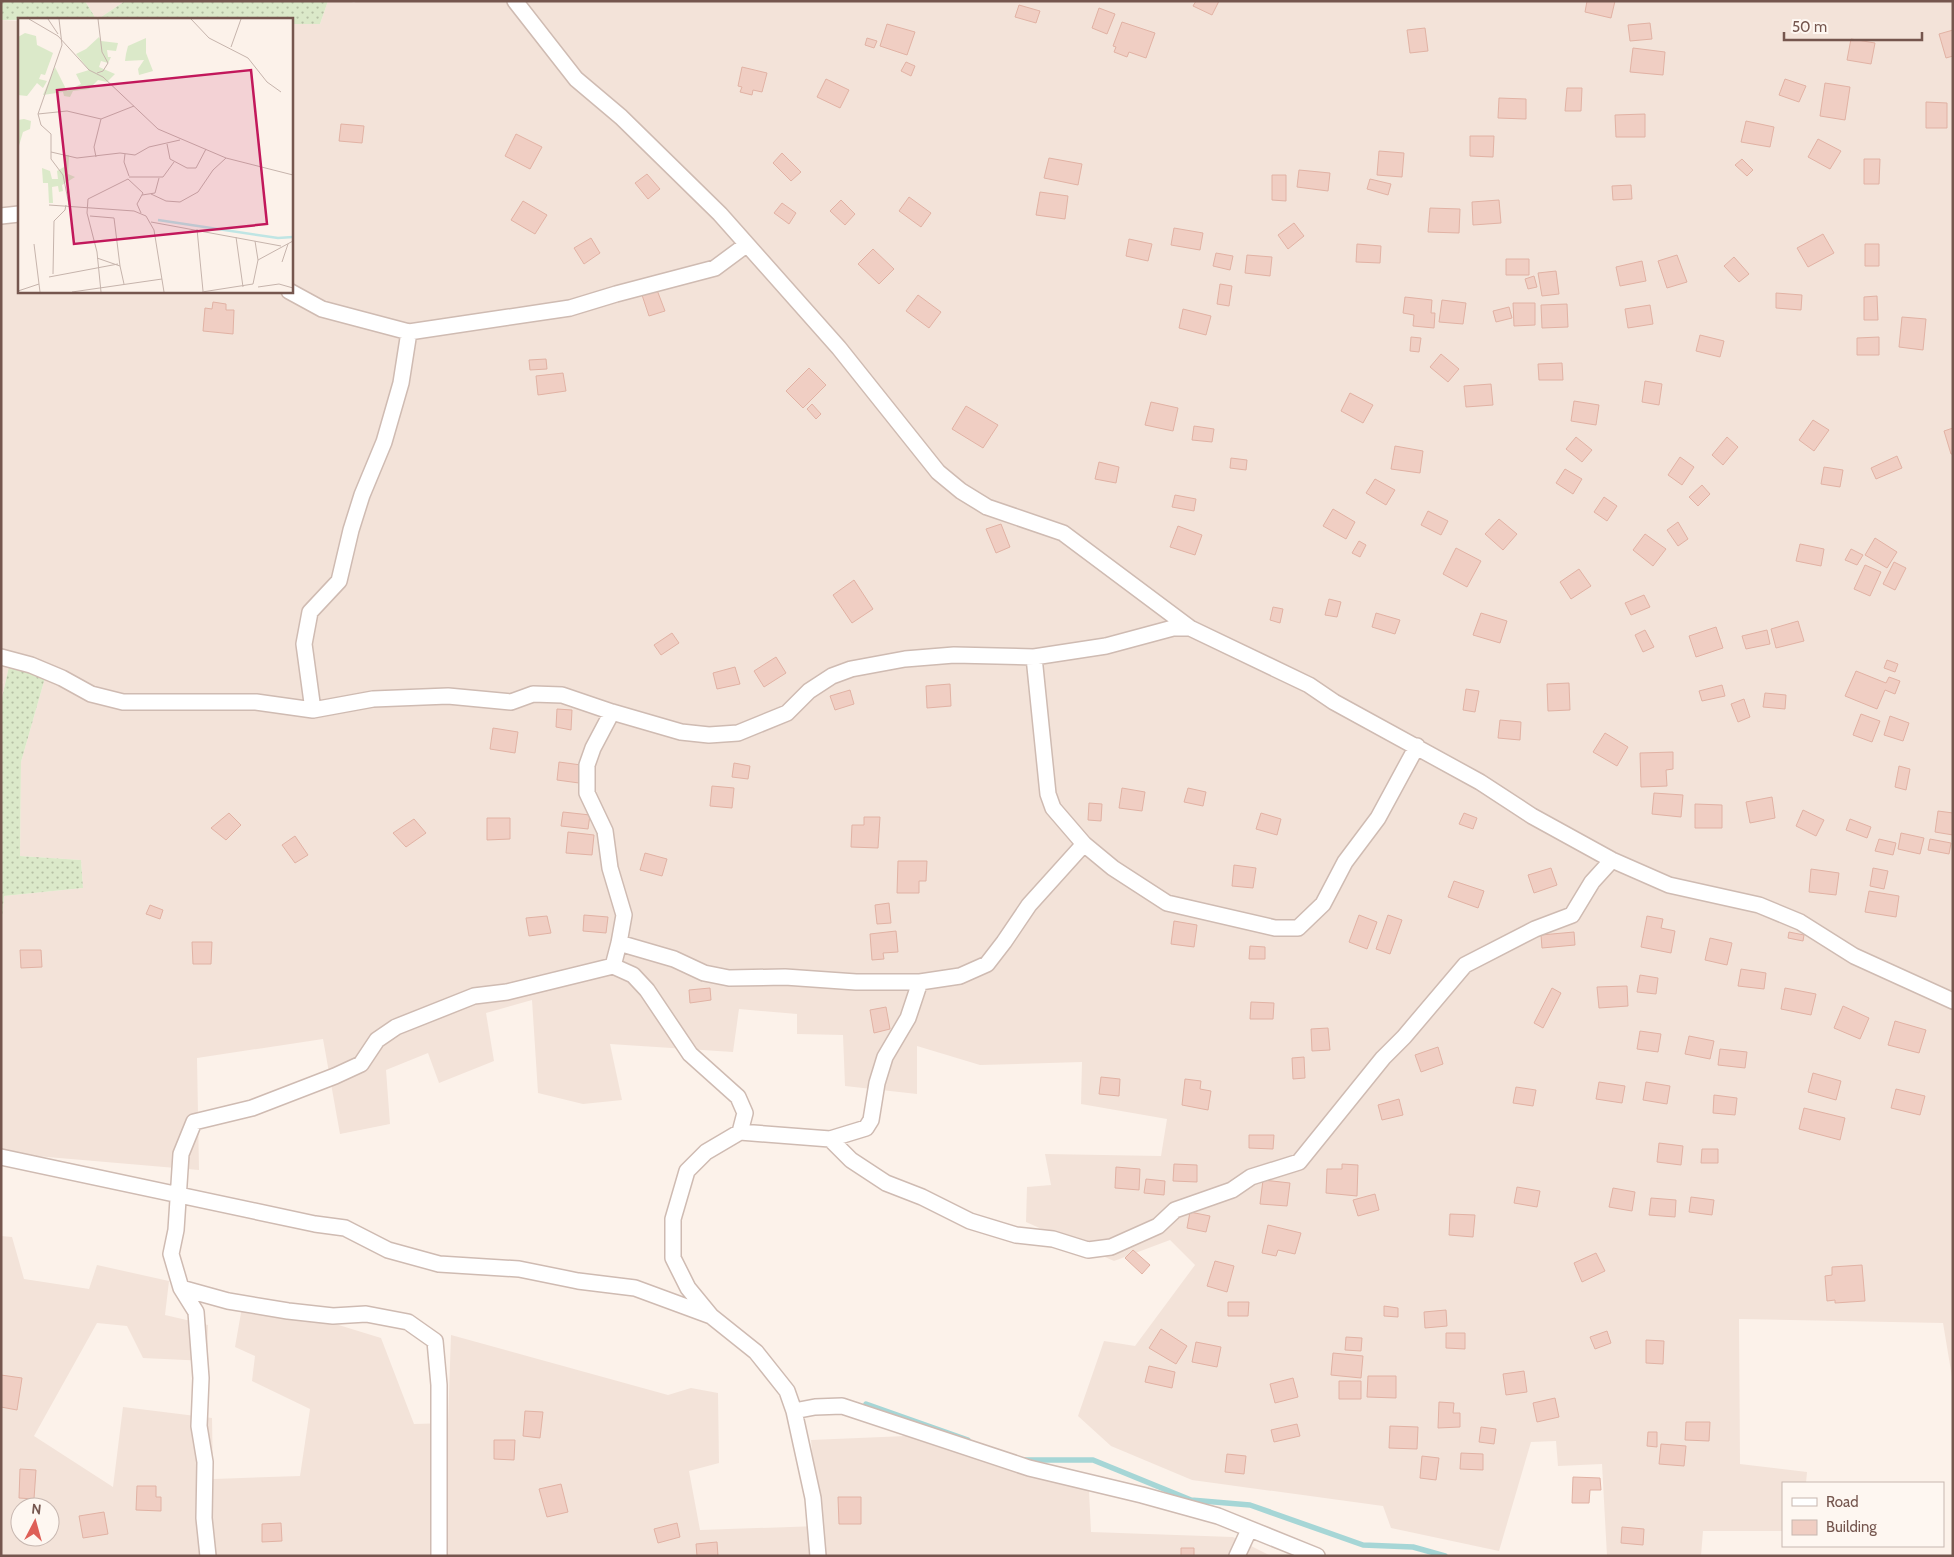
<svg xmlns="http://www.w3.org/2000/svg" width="1954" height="1557" font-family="Cabin,sans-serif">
<defs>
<pattern id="grass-dots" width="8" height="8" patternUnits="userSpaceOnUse" patternTransform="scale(1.25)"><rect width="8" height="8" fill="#dbe9c9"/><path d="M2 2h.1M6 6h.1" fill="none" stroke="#b6c0a5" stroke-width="1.8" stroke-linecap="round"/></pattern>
</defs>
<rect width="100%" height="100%" fill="#fcf2ea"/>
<path fill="#f3e3d9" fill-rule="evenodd" d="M85 1H125L98 19H96Z
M328 1H349L354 3 357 1H1953V1383L1943 1323 1739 1319 1740 1464 1807 1472 1806 1483H1783V1531H1703L1701 1556H1607L1602 1464 1558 1466 1556 1441 1531 1442 1499 1551 1391 1528 1383 1506 1192 1480 1111 1446 1078 1416 1104 1341 1135 1346 1195 1265 1170 1240 1114 1261 1026 1222 1027 1187 1051 1185 1045 1154 1161 1156 1167 1119 1081 1104 1082 1062 980 1065 917 1046V1094L845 1086 843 1035 797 1034V1014L739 1009 733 1052 610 1044 622 1100 583 1104 538 1093 532 1000 486 1013 494 1061 439 1083 428 1053 386 1070 390 1124 340 1134 323 1039 197 1058 199 1170 1 1153V930L4 896 83 888 81 860 20 856 21 762 49 664 12 653 1 702V20L19 21V291H291V24H320Z
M1 1236 12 1237 24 1279 89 1289 97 1265 169 1281 165 1315 208 1325 207 1361 143 1358 127 1326 97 1323 34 1436 113 1487 123 1407 212 1418 213 1479 300 1476 310 1409 252 1381 255 1356 235 1347 244 1296 381 1338 414 1424 448 1423 451 1335 668 1395 691 1388 718 1393 719 1463 689 1471 700 1530 819 1526 811 1440 906 1436 1089 1491 1091 1532 1233 1537 1271 1556H1ZM20 1507H50V1537H20Z"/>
<path fill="url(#grass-dots)" d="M1 1H85L96 19 1 20Z
M125 1H328L320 24H291V19H98Z
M12 653 49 664 21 762 20 856 81 860 83 888 4 896 1 930V702Z"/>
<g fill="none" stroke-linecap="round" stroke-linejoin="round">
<path stroke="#a6d6d6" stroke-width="5.5" d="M866 1404 968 1440
M1024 1460H1093L1191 1500 1250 1505 1363 1545 1413 1547 1445 1556"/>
</g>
<path fill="#f0cec3" stroke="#e1b2a4" d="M1196 1H1219L1212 15 1193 6Z
M1587 1H1615L1611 18 1585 12Z
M1019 5 1040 11 1036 23 1015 17Z
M1099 8 1115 14 1107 34 1092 28Z
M1122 22 1155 33 1146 58 1129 52 1127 57 1114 52 1116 47 1113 46Z
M1650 23 1652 39 1630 41 1628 25Z
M887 24 915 32 907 55 880 46Z
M1425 28 1428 51 1410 53 1407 30Z
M1953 30V56L1946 58 1939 34Z
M867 38 877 41 874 48 865 45Z
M1851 39 1875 43 1871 64 1847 60Z
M1633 48 1665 52 1663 75 1630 72Z
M906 62 915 66 911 76 901 71Z
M742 67 767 73 762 92 753 90 752 95 740 92 742 87 738 86Z
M826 79 849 90 840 108 817 97Z
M1785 79 1806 86 1799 102 1779 95Z
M1825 83 1850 87 1845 120 1820 116Z
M1567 88H1582L1581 111H1565Z
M1499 98 1526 99V119L1498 118Z
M1926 102 1947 103V128H1926Z
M1645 114V137H1616L1615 115Z
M1746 121 1774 127 1770 147 1741 142Z
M341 124 364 126 362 143 339 141Z
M516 134 542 147 530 169 505 156Z
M1470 136H1494L1493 157 1470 156Z
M1818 139 1841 151 1830 169 1808 157Z
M1379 151 1404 153 1402 177 1377 175Z
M782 153 801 172 791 181 773 163Z
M1049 158 1082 164 1078 185 1044 178Z
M1742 159 1753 170 1747 176 1735 165Z
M1864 159H1880L1879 184H1864Z
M1299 170 1330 173 1328 191 1297 187Z
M647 174 660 189 648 199 635 183Z
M1272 175H1286V201L1272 200Z
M1370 179 1391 184 1388 195 1367 189Z
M1631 185 1632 199 1613 200 1612 186Z
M1040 192 1068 196 1065 219 1036 215Z
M909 197 931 213 921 227 899 211Z
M841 200 855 214 845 225 830 211Z
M1499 200 1501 223 1473 225 1472 202Z
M523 201 547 215 535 234 511 220Z
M782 203 796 213 789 224 774 213Z
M1430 208 1460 209 1459 233 1428 232Z
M1294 223 1304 236 1288 249 1278 235Z
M1174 228 1203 233 1200 250 1171 245Z
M1823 234 1834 253 1808 267 1797 248Z
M591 238 600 253 584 264 574 248Z
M1129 239 1152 244 1148 261 1126 256Z
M1357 244 1381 246 1380 263 1356 262Z
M1865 244H1879V266H1865Z
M873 249 894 269 879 284 858 264Z
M1216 253 1233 256 1230 270 1213 266Z
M1247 255 1272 257 1270 276 1245 273Z
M1677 255 1687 282 1667 288 1658 261Z
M1734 257 1749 274 1739 282 1724 266Z
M1506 259H1529V275H1506Z
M1642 261 1646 281 1620 286 1616 267Z
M1556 271 1559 294 1542 296 1538 273Z
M1534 276 1537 287 1528 289 1525 279Z
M1220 284 1232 286 1229 306 1217 304Z
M657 290 665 311 649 316 642 295Z
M1776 293 1802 295 1801 310 1776 308Z
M918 295 941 312 929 328 906 311Z
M1877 296 1878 320H1864V297Z
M1405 297 1432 300 1431 313H1435L1434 328 1413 326 1414 315 1403 313Z
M1442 300 1466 303 1463 324 1439 322Z
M213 302 226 304V310H234L233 334 203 331 205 308 212 309Z
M1513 303H1535V325L1514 326Z
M1567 304 1568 327 1542 328 1541 305Z
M1650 305 1653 324 1628 328 1625 309Z
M1509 307 1512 318 1496 322 1493 311Z
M1183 309 1211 316 1206 335 1179 328Z
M1902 317 1926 319 1923 350 1899 347Z
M1700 335 1724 341 1720 357 1696 351Z
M1411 337 1421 338 1419 352 1410 351Z
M1879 337V355H1857V338Z
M1441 354 1459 369 1448 382 1430 367Z
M546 359 547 369 530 370 529 360Z
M1562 363 1563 380H1539L1538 364Z
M809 368 826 385 803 408 786 391Z
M563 373 566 391 538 395 536 376Z
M1645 381 1662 384 1659 405 1642 402Z
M1491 384 1493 405 1466 407 1464 386Z
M1350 393 1373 405 1363 423 1341 411Z
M1574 401 1599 405 1596 425 1571 421Z
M1151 402 1178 408 1173 431 1145 425Z
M812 404 821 414 816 419 807 409Z
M966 406 998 425 983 448 952 429Z
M1813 420 1829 430 1814 451 1799 440Z
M1194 426 1214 429 1212 442 1192 440Z
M1953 428V454H1951L1944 431Z
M1576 437 1592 450 1582 462 1566 449Z
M1727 437 1738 447 1723 465 1712 455Z
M1395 446 1423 451 1420 473 1391 469Z
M1897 456 1902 468 1876 479 1871 468Z
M1680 457 1694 467 1682 485 1668 475Z
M1231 458 1247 460 1246 470 1230 468Z
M1099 462 1119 467 1116 483 1095 479Z
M1824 467 1843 470 1840 487 1821 484Z
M1565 469 1582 479 1573 494 1556 483Z
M1375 479 1395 490 1386 505 1366 493Z
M1702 485 1710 494 1698 506 1689 497Z
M1175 495 1196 499 1194 511 1172 507Z
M1604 497 1617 506 1607 521 1594 512Z
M1333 509 1355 522 1346 539 1323 526Z
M1428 511 1448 521 1441 535 1421 525Z
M1499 519 1517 534 1503 550 1485 534Z
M1678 522 1688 539 1678 546 1667 530Z
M1001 524 1010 547 996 553 986 529Z
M1178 526 1202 535 1195 555 1170 547Z
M1645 534 1666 549 1653 566 1633 550Z
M1875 538 1897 552 1887 568 1865 555Z
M1359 541 1366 545 1360 557 1352 553Z
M1800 544 1824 549 1821 566 1796 561Z
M1456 548 1481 561 1467 587 1443 574Z
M1851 549 1863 555 1857 565 1845 560Z
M1894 562 1906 568 1895 590 1883 584Z
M1865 565 1881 572 1870 596 1854 589Z
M1579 569 1591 586 1571 599 1560 582Z
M854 580 873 609 852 623 833 595Z
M1644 595 1650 607 1631 615 1625 603Z
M1329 599 1341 602 1337 617 1325 615Z
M1273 607 1283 609 1280 623 1270 620Z
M1376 613 1400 620 1395 634 1372 627Z
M1481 613 1507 621 1500 643 1473 635Z
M1798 621 1804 641 1776 648 1771 629Z
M1716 627 1723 648 1696 657 1689 636Z
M1645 630 1654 647 1643 652 1635 635Z
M1767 630 1770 644 1746 649 1742 636Z
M672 633 679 643 661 655 654 645Z
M776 657 786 673 764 687 754 671Z
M1887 660 1898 664 1895 672 1884 668Z
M735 667 740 684 717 689 713 673Z
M1856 671 1886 683 1889 677 1900 681 1895 694 1885 690 1877 709 1845 696Z
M1569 683 1570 710 1548 711 1547 684Z
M950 684 951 706 927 708 926 686Z
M1722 685 1725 696 1702 701 1699 691Z
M1466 689 1479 691 1475 712 1463 710Z
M850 690 854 704 835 710 830 696Z
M1765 693 1786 695 1785 709 1763 707Z
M1744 699 1750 717 1738 722 1731 704Z
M557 709 572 710 571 730 556 727Z
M1861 714 1880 721 1872 742 1853 735Z
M1890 716 1909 723 1903 741 1884 735Z
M1500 720 1521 722 1520 740 1498 738Z
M493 728 518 732 515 753 490 749Z
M1605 733 1628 747 1617 766 1593 752Z
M1673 752V769L1666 770 1667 786 1641 787 1640 753Z
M559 762 581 765 579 783 557 780Z
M734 763 750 766 748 779 732 777Z
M1899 766 1910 769 1906 790 1895 787Z
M712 786 734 788 732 808 710 806Z
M1122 788 1145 792 1142 811 1119 808Z
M1188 788 1206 792 1203 806 1184 802Z
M1654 793 1683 795 1681 817 1652 814Z
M1772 797 1775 818 1750 823 1746 802Z
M1089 803 1102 804 1101 821 1088 820Z
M1695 804 1722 805V828H1695Z
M1803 810 1824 820 1816 836 1796 826Z
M1938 811 1953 813V835L1935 832Z
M563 812 590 815 588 829 561 826Z
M229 813 241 825 226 840 211 828Z
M1261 813 1281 819 1277 835 1256 829Z
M1464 813 1477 818 1473 829 1459 824Z
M864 817H880L878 848 851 847 852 825H864Z
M487 818H510V839L487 840Z
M414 819 426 833 406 847 393 833Z
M1850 819 1871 827 1867 838 1846 830Z
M568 832 594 835 592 855 566 853Z
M1901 833 1924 838 1920 854 1898 849Z
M295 836 308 855 295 863 282 845Z
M1879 839 1896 843 1893 855 1875 851Z
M1930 839 1951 843 1949 854 1928 850Z
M645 853 667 859 662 876 640 870Z
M898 861H927L926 881H919V893H897Z
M1234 865 1256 868 1253 888 1232 886Z
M1551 868 1557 885 1534 893 1528 875Z
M1873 868 1888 871 1884 889 1870 886Z
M1811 869 1839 873 1836 895 1809 892Z
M1454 881 1484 891 1478 908 1448 897Z
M1869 891 1899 896 1896 917 1865 912Z
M889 903 891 923 877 924 875 905Z
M150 905 163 910 160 919 146 914Z
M584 915 608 917 606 933 583 931Z
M1359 915 1377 922 1367 949 1349 942Z
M1388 915 1402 920 1390 954 1376 949Z
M547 916 551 933 529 936 526 918Z
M1647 916 1663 919 1661 928 1675 931 1671 953 1641 947Z
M1174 921 1197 925 1194 947 1171 944Z
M896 931 898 952 883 953 884 959 872 960 870 934Z
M1574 932 1575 945 1542 948 1541 935Z
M1789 932 1804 935 1803 941 1788 938Z
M1710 938 1732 943 1727 965 1705 960Z
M192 942H212L211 964H193Z
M1250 946 1265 947V959H1249Z
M20 950H41L42 967 21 968Z
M1741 969 1766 973 1764 989 1738 986Z
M1640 975 1658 978 1656 994 1637 992Z
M1627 986 1628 1006 1599 1008 1597 987Z
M710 988 711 1000 690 1003 689 990Z
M1552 988 1561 993 1543 1028 1534 1023Z
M1785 988 1816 994 1811 1015 1781 1009Z
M1251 1002 1274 1003 1273 1019H1250Z
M1843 1006 1869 1018 1860 1039 1834 1028Z
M886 1007 890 1029 874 1033 870 1010Z
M1895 1021 1926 1030 1919 1053 1888 1045Z
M1328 1028 1330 1050 1312 1051 1311 1029Z
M1640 1031 1661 1034 1658 1052 1637 1049Z
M1689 1036 1714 1041 1710 1059 1685 1054Z
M1438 1047 1443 1064 1421 1072 1415 1055Z
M1720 1049 1747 1052 1745 1068 1718 1065Z
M1304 1057 1305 1078 1293 1079 1292 1058Z
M1813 1073 1841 1081 1836 1100 1808 1092Z
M1101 1077 1120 1079 1119 1096 1099 1094Z
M1185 1079 1201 1081 1200 1089 1211 1091 1208 1110 1182 1105Z
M1599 1082 1625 1086 1622 1103 1596 1099Z
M1646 1082 1670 1086 1667 1104 1643 1100Z
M1516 1087 1536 1090 1533 1106 1513 1103Z
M1896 1089 1925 1096 1920 1115 1891 1108Z
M1714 1095 1737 1098 1735 1115 1713 1113Z
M1399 1099 1403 1115 1382 1120 1378 1105Z
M1804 1108 1845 1118 1840 1140 1799 1129Z
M1249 1135H1274L1273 1149 1249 1148Z
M1659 1143 1683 1146 1681 1165 1657 1162Z
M1702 1149H1718V1163H1701Z
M1174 1164 1197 1165V1182L1173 1181Z
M1342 1164 1358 1165 1357 1196 1326 1193 1327 1169H1342Z
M1116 1167 1140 1169 1139 1190 1115 1188Z
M1146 1179 1165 1181 1164 1195 1144 1193Z
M1263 1180 1290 1183 1287 1206 1260 1204Z
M1517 1187 1540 1191 1537 1207 1514 1203Z
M1613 1188 1635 1192 1632 1211 1609 1207Z
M1375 1194 1379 1210 1358 1216 1353 1200Z
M1691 1197 1714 1200 1712 1215 1689 1212Z
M1651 1198 1676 1200 1675 1217 1649 1215Z
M1190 1212 1210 1216 1206 1232 1187 1228Z
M1450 1214 1475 1215 1473 1237 1449 1235Z
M1268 1225 1301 1233 1295 1254 1278 1250 1276 1256 1262 1253Z
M1133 1250 1150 1265 1142 1274 1125 1258Z
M1596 1253 1605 1271 1582 1282 1574 1263Z
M1215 1261 1234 1266 1227 1292 1207 1286Z
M1862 1265 1865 1301 1835 1303V1300L1827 1301 1825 1276 1832 1275V1267Z
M1228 1302H1249L1248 1316H1228Z
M1384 1306 1398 1308V1317L1384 1316Z
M1446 1310 1447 1326 1425 1328 1424 1312Z
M1161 1329 1187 1346 1176 1364 1149 1348Z
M1607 1331 1611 1343 1595 1349 1590 1337Z
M1446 1333H1465V1349L1446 1348Z
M1346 1337 1362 1338 1361 1351 1345 1350Z
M1646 1340 1664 1341 1663 1364 1646 1363Z
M1196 1342 1221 1347 1217 1367 1192 1362Z
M1333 1353 1363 1356 1361 1378 1331 1375Z
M1149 1366 1175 1372 1172 1388 1145 1382Z
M1524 1371 1527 1392 1506 1395 1503 1374Z
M1 1375 22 1378 17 1410 1 1407Z
M1368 1376H1396V1398L1367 1397Z
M1293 1378 1298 1397 1275 1403 1270 1384Z
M1339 1381H1361V1399H1339Z
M1555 1398 1559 1417 1537 1422 1533 1403Z
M1439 1402 1454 1403 1453 1413H1460V1427L1438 1428Z
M525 1411 543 1412 540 1438 523 1436Z
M1686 1422H1710L1709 1441 1685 1440Z
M1297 1424 1300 1436 1274 1442 1271 1430Z
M1390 1426 1418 1427 1417 1449 1389 1448Z
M1481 1427 1496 1429 1494 1444 1479 1442Z
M1648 1432H1657V1447L1647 1446Z
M494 1440H515L514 1460 494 1459Z
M1661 1444 1686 1446 1684 1466 1659 1464Z
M1461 1453 1483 1454V1470L1460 1469Z
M1227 1454 1246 1456 1244 1474 1225 1472Z
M1422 1456 1439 1458 1436 1480 1420 1478Z
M20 1469 36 1470 34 1499 19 1498Z
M1573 1477 1600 1478 1601 1490H1590L1589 1503H1572Z
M561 1484 568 1512 547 1517 539 1489Z
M137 1486H156V1497H161V1511L136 1510Z
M838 1497H861V1524H839Z
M104 1512 108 1534 83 1538 79 1516Z
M281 1523 282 1541 262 1542V1524Z
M677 1523 680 1537 658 1543 654 1529Z
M1622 1527 1644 1529 1643 1545 1621 1543Z
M717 1542 718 1556H697L696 1544Z
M1181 1548H1194V1556H1181Z"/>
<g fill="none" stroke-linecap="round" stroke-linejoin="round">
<g stroke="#cfbbb2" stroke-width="18">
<path id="street" d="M515 1 576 79 621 117 720 214 839 348 938 472 961 491 987 507 1063 533 1190 628 1309 685 1334 702 1480 782 1532 816 1612 860 1669 885 1759 905 1800 922 1854 956 1953 1001
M1 216 19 214
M289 291 322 309 409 332 570 308 616 294 715 268 746 245
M1 657 31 665 62 678 91 694 123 702H256L313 710 373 699 448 696 511 702 533 694 562 695 612 712 681 732 709 735 738 733 787 713 809 691 832 676 851 669 905 659 954 655 1034 657 1106 646 1173 628H1190
M1034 657 1048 794 1053 808 1084 844 1113 868 1167 903 1275 928H1298L1323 904 1345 862 1378 818 1417 746
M313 710 304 644 310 612 339 581 351 530 362 495 384 442 401 383 409 332
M612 712 593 748 587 765V793L605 831 610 868 624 915 619 943 613 966
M619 943 674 959 704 973 729 978 785 977 856 982H920L960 976 987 964 1004 942 1029 905 1084 844
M740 1132 830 1139 866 1128 871 1120 877 1083 885 1057 908 1018 920 982
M830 1139 851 1160 886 1183 922 1197 970 1221 1016 1235 1053 1239 1088 1250 1111 1247 1158 1226 1175 1210 1232 1190 1251 1177 1299 1162 1383 1058 1404 1037 1465 965 1535 929 1572 915 1592 882 1612 860
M1 1157 315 1224 345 1228 388 1250 439 1264 519 1269 578 1281 635 1288 711 1316 756 1352 787 1391 794 1411 813 1498 818 1556
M181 1288 228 1301 288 1311 333 1316 366 1314 408 1322 435 1341 439 1385V1556
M794 1411 815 1407 842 1406 1029 1468 1142 1495 1218 1516 1317 1556
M208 1556 204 1518 205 1462 199 1426 201 1378 196 1312 181 1288 171 1254 176 1230 181 1154 194 1122 252 1108 335 1076 361 1064 377 1040 396 1027 474 996 507 992 613 966 633 975 647 990 690 1054 738 1097 745 1113 740 1132 706 1152 687 1171 673 1219V1258L688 1288 711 1316
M1237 1556 1249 1530"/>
</g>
<use href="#street" stroke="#fff" stroke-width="15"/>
</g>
<g transform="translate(18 18)">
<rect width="275" height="275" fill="#fcf2ea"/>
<path d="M81 19 83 23 100 25 98 33 89 32 90 39H93L90 45 83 43 81 49 97 56 89 64 80 62 71 71 55 73 52 79 46 78 45 74 25 77 37 49 49 73 63 66 58 56 71 52 58 36 68 31ZM47 137H51L50 156 57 159 44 167 45 173 41 174 40 168 34 169 35 185H31L30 165H25L24 150 32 153 34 161H40L39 153 46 149Z" fill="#dbe9c9"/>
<path d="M128 20V35L135 53 121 57 120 51 126 42 107 43 108 36 110 28Z" fill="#dbe9c9"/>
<path d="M7 15 18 18 19 27 35 35 27 57 23 56 21 61 29 63 25 70 19 65 9 78 0 77V19ZM6 101 13 103 12 111 5 114 0 131V102Z" fill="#dbe9c9"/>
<path fill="none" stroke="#bfe5e4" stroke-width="2.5" d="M140 202 260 220 275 219"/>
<path fill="none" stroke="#c6b4ac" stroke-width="1" d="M11 1 40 18 71 52 85 59 140 111 208 140 275 157M30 1 40 16M41 1 44 27 20 96 23 107 33 116V141L45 157 51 187M173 1 191 20 230 40 249 64 263 74M213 29 223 1M79 55 85 53 90 45 84 34 80 1M20 96 49 93 83 101 116 88M149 126 152 141 169 150H178L188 131M33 134 59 140 102 135 117 137 131 129 162 122M107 136 106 144 111 158M78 139 76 129 83 101M111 159H145L156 144M133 176 148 183 162 184 180 174 195 152 208 140M124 177 137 175 141 160M31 187 116 193 128 198 136 212 146 274M72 198 96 200 102 248M133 204 263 228M179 211 185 273M218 219 225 269M237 223 240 242M16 226 22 274M79 240 102 248 106 266M264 244 270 226M35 256 36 203 47 192 48 187M31 259 100 246M240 269 261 266 275 270M0 273 21 266M54 274 144 261M83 274 79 234 69 195 70 181 110 161 125 175 119 186 123 195M184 274 235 266 240 242 275 223"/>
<path fill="#c2185b" fill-opacity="0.15" stroke="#c2185b" stroke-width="2.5" d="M233 52 249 206 56 226 39 72Z"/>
<rect width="275" height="275" fill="none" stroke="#75564e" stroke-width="2.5"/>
</g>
<rect width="1954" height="1557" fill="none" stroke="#75564e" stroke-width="5"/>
<rect x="1782" y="1482" width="162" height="65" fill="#fef7f1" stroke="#c7b7b0"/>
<rect x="1792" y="1498" width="25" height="8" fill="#ffffff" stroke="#c7b7b0"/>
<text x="1826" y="1507" font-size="15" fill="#75564e">Road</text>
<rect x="1792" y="1520" width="25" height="15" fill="#f0cec3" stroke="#c7b7b0"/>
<text x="1826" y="1532" font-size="15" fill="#75564e">Building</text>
<g transform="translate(35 1522) rotate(6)"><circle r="24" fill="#fef7f1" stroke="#c7b7b0"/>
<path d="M0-4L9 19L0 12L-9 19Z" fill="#de5f57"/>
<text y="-8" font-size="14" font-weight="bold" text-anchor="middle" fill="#75564e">N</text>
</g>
<path d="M1784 32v8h138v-8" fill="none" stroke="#75564e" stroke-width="2.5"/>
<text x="1792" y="32" font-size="15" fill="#75564e" stroke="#fef7f1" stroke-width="4" paint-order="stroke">50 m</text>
</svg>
